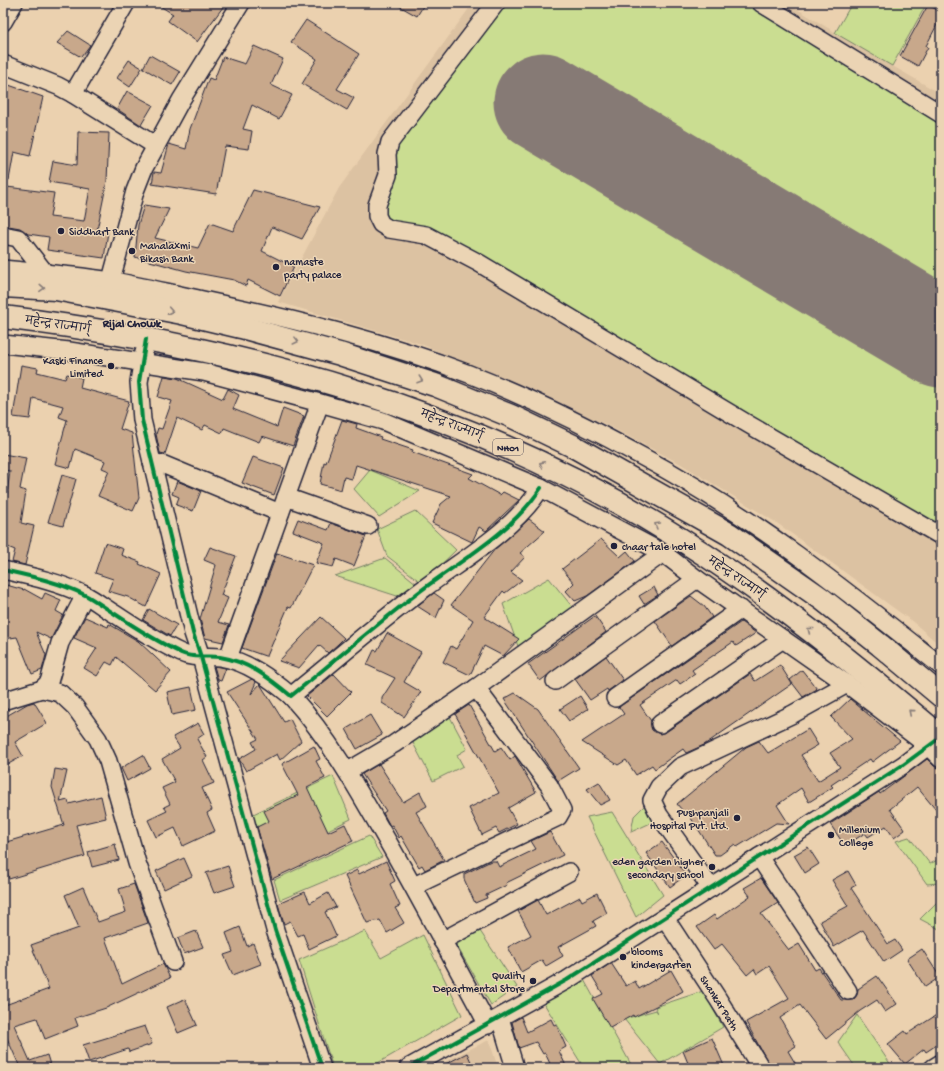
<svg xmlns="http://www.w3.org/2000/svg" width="944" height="1071" font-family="'Gochi Hand','Playpen Sans Deva',sans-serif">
<rect width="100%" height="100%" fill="#ebd1af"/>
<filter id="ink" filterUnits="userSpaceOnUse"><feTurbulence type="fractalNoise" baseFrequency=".025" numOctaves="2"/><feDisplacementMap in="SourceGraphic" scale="8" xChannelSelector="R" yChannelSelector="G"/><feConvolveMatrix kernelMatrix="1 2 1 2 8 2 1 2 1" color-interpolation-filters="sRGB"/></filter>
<g filter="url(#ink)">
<path fill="#dcc2a2" d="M473 3H787L851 42 941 94V646L913 622 777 523 681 464 605 424 421 344 278 302 339 188Z
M489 1040 498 1068H431Z"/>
<path fill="#cadd91" stroke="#768066" d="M502 3H746L941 119V294L554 65 523 121 941 369V528L386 217 383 203 396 173 393 148Z
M852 3H927L892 66 835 33Z
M370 470 420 491 379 517 354 489Z
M415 511 456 550 422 583 387 556 377 529Z
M385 558 417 584 397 596 335 576Z
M549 578 574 609 519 649 503 604Z
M450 717 467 749 457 755 463 766 433 781 412 741Z
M333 776 351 819 258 863 247 817Z
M645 805 655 821 631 832 634 816Z
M612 812 663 895 636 917 587 817Z
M369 836 382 857 280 900 274 880Z
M909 837 930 864 941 858V881L939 883 927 884 896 841Z
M940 899 941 903V930L920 919Z
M478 928 517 987 491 1005 451 936Z
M365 931 381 958 423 935 462 1015 369 1068H333L299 960Z
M583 978 633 1068H584L543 1002Z
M703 991 723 1027 660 1064 624 1019 656 1010 658 1013 655 1007Z
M857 1015 893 1068H856L838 1042Z"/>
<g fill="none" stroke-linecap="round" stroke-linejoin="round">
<path stroke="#867a75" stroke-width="99" d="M543 102 941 338"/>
</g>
<path fill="#c8a88b" stroke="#22223b" d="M155 3H226L197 42 168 21 173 14Z
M394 3H425L417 16Z
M928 5 941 12V17L926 46 928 47 918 66 900 56Z
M306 20 359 54 337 89 354 98 347 110 302 84 317 59 291 42Z
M68 31 90 45 81 57 57 43Z
M254 46 283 59 271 85 292 95 279 119 252 105 243 129 252 131 249 149 225 146 216 194 152 184 154 172 161 173 169 144 186 149 190 129 209 78 214 80 223 57 245 64Z
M150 55 180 72 172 85 143 68Z
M129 60 142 68 130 87 117 78Z
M3 83 43 97 30 156 14 152 9 180H3Z
M127 91 153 105 141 125 117 109Z
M78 132 109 133 107 181 97 230 108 232 104 258 47 250 49 237 28 234 20 228 3 225 7 187 54 193 50 217 84 221 90 189 49 182 53 161 77 165Z
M253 190 320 207 302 239 272 227 262 251 294 267 280 296 248 280 246 286 234 280 186 271 135 257 138 225 144 205 169 209 155 238 198 248 210 223 233 231Z
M21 365 38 368 37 372 65 379 67 374 82 378 80 388 129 401 120 429 132 433 139 498 133 511 98 496 109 471 102 468 105 461 75 449 70 468 55 464 67 420 59 417 63 406 33 398 30 419 13 417Z
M164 376 177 378 223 399 228 389 239 395 233 409 277 427 283 408 304 416 293 446 262 436 259 442 224 428 222 433 205 425 202 430 177 418 165 454 160 453 156 434 158 428 162 429 172 401 158 397Z
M342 420 357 424 356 428 381 437 380 439 413 450 412 452 473 474 469 478 500 495 503 492 519 500 486 531 479 527 472 542 432 523 441 504 451 496 356 465 352 479 344 477 341 490 320 484 324 462 326 463Z
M3 454 26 458 20 489 26 491 21 523 34 526 25 565 12 562 15 550 3 545V493L7 494 10 471 3 470Z
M253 457 284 468 274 495 242 483Z
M62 475 76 479 63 526 48 522Z
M177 481 201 491 193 511 176 505 179 497 172 494Z
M298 519 328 530 331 523 366 536 354 566 336 559 333 567 316 563 324 543 293 531Z
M529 519 545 531 520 553 525 557 511 572 522 580 505 593 503 591 484 617 519 639 503 656 484 646 470 675 443 662 451 646 456 649 473 620 451 605 495 549Z
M601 539 620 557 627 551 635 561 587 596 575 601 566 591 574 583 562 569Z
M105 543 123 549 121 555 140 562 139 564 161 574 146 607 128 597 108 591 113 579 95 573Z
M210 547 236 556 221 595 228 598 218 622 229 625 223 642 205 638 200 619 216 565 204 560Z
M277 553 313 565 291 608 288 607 267 656H265L242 648Z
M3 584 24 590V589L42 599 45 593 61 600 56 611 63 615 51 639 36 632 46 655 42 670 32 674 17 637 3 639Z
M654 587 658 595 644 604 639 596Z
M434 593 444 600 436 618 417 606Z
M691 596 704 606 712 617 672 646 655 621Z
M149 609 177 625 170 636 143 620Z
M595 616 606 632 540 681 528 664Z
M85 617 108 627 109 624 138 641 171 672 155 690 116 657 112 665 106 662 97 676 84 668 97 648 74 638Z
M321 617 344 638 338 644 328 653 319 645 299 668 279 661Z
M741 622 756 633 736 646 733 642 692 670 695 674 680 684 677 680 640 705 651 721 652 730 660 734 666 732 750 674 755 681 780 665 792 684 704 745 686 753 683 749 655 769 652 765 636 775 626 760 618 765 582 742 624 714 619 707Z
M387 633 421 652 404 682 421 692 404 717 382 703V698L395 678 367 665 374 650 377 651Z
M606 656 623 680 608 691 607 689 590 700 575 679Z
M214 666 226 668 221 681 218 680Z
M802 670 817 689 803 697 790 680Z
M334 674 351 692 327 716 307 696Z
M252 679 256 682 251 694 260 684 284 722 290 719 301 741 280 760 277 754 246 771 239 759 256 749 252 742 258 739 227 692Z
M191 687 196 710 172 715 167 692Z
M515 693 538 709 579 768 558 781 504 699Z
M580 696 588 709 569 721 560 709Z
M850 699 900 741 872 762 870 759 831 785 833 787 809 802 801 788 777 805 789 824 776 823 737 847 735 844 720 855H715L687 812 685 814 677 804 746 747 759 741 768 753 808 729 818 745 801 755 818 781 840 767 830 753 852 739 831 717Z
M34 702 47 723 15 742 23 756 3 767V718L27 704Z
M469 705 495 751 501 747 510 760 515 756 536 792 508 808 517 824 499 833 496 828 482 835 469 808 499 793 455 714Z
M370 715 382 735 357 749 346 729Z
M198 723 204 734 197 739 207 757 203 760 214 783 202 788 212 810 207 813 215 831 183 846 175 828 156 837 148 820 167 811 164 807 170 804 162 788 175 782 162 759 180 748 173 737Z
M314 746 320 759 316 761 325 778 307 787 328 832 345 824 353 841 272 879 257 827 269 821 264 811 298 795 282 764Z
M143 755 150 768 127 781 121 768Z
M927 759 934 766 941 769V816L917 787 890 809 905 830 894 838 886 826 868 837 865 833 845 846 830 824 879 792 880 794Z
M379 764 403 802 420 792 427 806 416 812 444 860 425 870 422 865 419 867 401 836 399 838 392 825 390 826 383 813 386 811 362 774Z
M55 769 67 771 60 802 68 800 69 804 101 796 106 818 76 825 85 856 9 879 3 858V843L64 825 52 787Z
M599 782 610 800 600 805 587 789Z
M550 832 563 855 506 883 507 885 486 895 487 898 475 903 464 879V874L491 861H496L499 867 536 849 531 841Z
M662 842 686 875 670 887 646 853Z
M115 844 119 860 92 867 88 852Z
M808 847 819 864 805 873 794 855Z
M184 858 192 876 164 889 156 871Z
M386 861 395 881 390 884 400 906 395 908 404 923 387 933 380 920 367 923 345 876 357 870 359 874Z
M228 866 235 886 214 893 206 873Z
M848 871 856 885 851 888 888 944 895 940 902 950 884 962 863 930 834 947 820 921 848 906 832 880Z
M761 878 778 903 761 914 789 950 799 944 815 970 819 968 841 1000H853L857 995 858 989 877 976 897 1004 885 1012 877 1000 860 1011 826 1039 800 1005 780 1018 796 1046 788 1051 798 1068H771L746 1022 789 998 769 966 757 974 754 969 747 975 722 944 714 950 697 927 714 915 717 919 750 896 744 888Z
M134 884 148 923 105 938 122 984 163 964 170 978 106 1008 75 1018 78 1026 45 1039 37 1018 14 1025 30 1061 47 1055 51 1068H16L19 1065 3 1029V1000L5 1005 49 989 31 945 79 928 65 895 83 887 98 922 126 912 119 889Z
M305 892 310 903 328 893 336 907 325 912 336 936 309 949 303 934 298 936 290 921 284 924 278 904Z
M597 893 607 913 593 921 596 926 558 947 563 956 546 966 542 960 521 972 508 947 531 935 518 911 538 900 546 915 580 897 582 901Z
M240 927 247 946 253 943 261 964 233 975 224 955 233 952 226 933Z
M196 931 203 947 184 954 178 938Z
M922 949 940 977 925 987 907 959Z
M611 963 626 986 635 981 639 989 671 970 683 991 658 1005 634 1017 633 1015 610 1028 593 999 603 994 592 976Z
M185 999 197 1025 178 1033 167 1007Z
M941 1012V1042L926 1052 924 1049 905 1064 888 1044 905 1031 907 1034Z
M521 1017 527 1032 551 1019 554 1025 556 1024 566 1047 559 1051 567 1068H552L545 1053 543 1054 536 1042 519 1048 512 1022Z
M145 1026 152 1044 129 1052 128 1049 89 1062 83 1045Z
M712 1038 725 1068H690L683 1051Z
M467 1053 472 1064 464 1068H438Z"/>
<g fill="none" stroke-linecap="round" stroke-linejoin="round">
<g stroke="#22223b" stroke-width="20">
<g id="minor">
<path d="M496 3 390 142 387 154 388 175 377 205V216L381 224 389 229 426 235 479 263 748 424 941 536"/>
<path d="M761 3 941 114"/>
<path d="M3 22 14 3"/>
<path d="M3 64 58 86 73 94 126 3"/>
<path d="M73 94 156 146"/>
<path d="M3 235 18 238 46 274"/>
<path d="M3 269C39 273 76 275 112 281 142 286 173 294 203 300 293 319 383 341 469 374 528 397 587 426 643 457 750 514 847 591 941 666"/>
<path d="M108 291 135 191 144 168 181 100 241 3"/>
<path d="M3 344 69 351 204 372 320 403 383 421 541 488 663 553 697 579 847 684 928 746 941 759"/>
<path d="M144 352 139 382 142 420 193 633 201 657 275 930 322 1068"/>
<path d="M152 462 162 464 280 513"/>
<path d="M286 497 368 526"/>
<path d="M3 570C30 576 59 582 85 595 95 600 105 608 115 614 136 628 158 642 181 653 193 659 207 655 220 657 247 661 271 679 291 696 332 663 372 628 414 596 457 562 510 535 541 488"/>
<path d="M228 658 320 403"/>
<path d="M555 681 697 579"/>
<path d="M42 689 49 682 60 643 85 595"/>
<path d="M291 696C329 738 356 786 384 835 420 897 453 961 488 1025"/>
<path d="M615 698 741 609"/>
<path d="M3 701 42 689 60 693 75 707 98 739 108 761 137 863 173 962"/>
<path d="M660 724 783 639"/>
<path d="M348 771 394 744 476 688 663 553"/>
<path d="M759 857 848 991"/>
<path d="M414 886 558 817 562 810 549 785 476 688"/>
<path d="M711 888 659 815 652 800 659 787 680 767 793 714 847 684"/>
<path id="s1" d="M665 918 718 999 761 1068"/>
<path d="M442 941 569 872"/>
<path d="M500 1018 515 1068"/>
<path d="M408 1068 567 980 903 765 936 740"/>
<path d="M933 1068 941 1063"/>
</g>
</g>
<g stroke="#22223b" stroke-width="25">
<path id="highway" d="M3 286 56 289 182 313 241 327 340 354 435 385 511 416 573 446 729 534 822 599 880 645 941 696
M3 317C242 346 476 410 682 540 774 598 858 667 941 737"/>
</g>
<use href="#minor" stroke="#ebd4b4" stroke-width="17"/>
<use href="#highway" stroke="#ebd4b4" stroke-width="22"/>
<g stroke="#ebd4b4" stroke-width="6">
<path id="cycleway" d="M146 339 139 382 142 420 193 633 201 657 275 930 322 1068
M3 570C30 576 59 582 85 595 95 600 105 608 115 614 136 628 158 642 181 653 193 659 207 655 220 657 247 661 271 679 291 696 332 663 372 628 414 596 457 562 510 535 541 488
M408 1068 567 980 903 765 941 737"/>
</g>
<use href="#cycleway" stroke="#00873e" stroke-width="4"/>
</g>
<defs><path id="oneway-chevron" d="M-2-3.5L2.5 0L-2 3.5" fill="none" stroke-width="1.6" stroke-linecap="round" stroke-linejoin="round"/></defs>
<g stroke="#867b78">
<use href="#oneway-chevron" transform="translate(42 288) rotate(3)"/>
<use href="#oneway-chevron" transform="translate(170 311) rotate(11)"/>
<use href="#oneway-chevron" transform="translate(296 341) rotate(14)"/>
<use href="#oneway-chevron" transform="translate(420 380) rotate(19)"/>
<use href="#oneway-chevron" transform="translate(542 464) rotate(-154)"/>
<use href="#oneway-chevron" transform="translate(657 525) rotate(-150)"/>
<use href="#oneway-chevron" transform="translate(810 630) rotate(-142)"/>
<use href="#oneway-chevron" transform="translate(911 712) rotate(-140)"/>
</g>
</g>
<g fill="#22223b" stroke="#ebd4b4" stroke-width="1.5">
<circle cx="61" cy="231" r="4"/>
<circle cx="132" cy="251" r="4"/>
<circle cx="276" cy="267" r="4"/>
<circle cx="111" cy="366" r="4"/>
<circle cx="614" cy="546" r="4"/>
<circle cx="737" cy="818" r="4"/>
<circle cx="831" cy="835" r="4"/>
<circle cx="712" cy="867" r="4"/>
<circle cx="623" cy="957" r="4"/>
<circle cx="533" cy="981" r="4"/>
</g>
<g text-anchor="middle" stroke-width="3" stroke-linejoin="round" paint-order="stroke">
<rect fill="#ebd4b4" stroke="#5e575f" stroke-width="1" x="493" y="439" width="30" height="16" rx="3"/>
<g font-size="10" font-weight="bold" fill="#22223b">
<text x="508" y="451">NH01</text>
</g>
<g font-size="11" fill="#22223b" stroke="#ebd4b4" text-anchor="start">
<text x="69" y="235">Siddhart Bank</text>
<text x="140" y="249">Mahalaxmi<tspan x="140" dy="13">Bikash Bank</tspan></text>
<text x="284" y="265">namaste<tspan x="284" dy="13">party palace</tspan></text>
<text x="103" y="364" text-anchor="end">Kaski Finance<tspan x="103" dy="13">Limited</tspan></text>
<text x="622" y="550">chaar tale hotel</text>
<text x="729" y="816" text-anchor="end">Pushpanjali<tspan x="729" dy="13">Hospital Pvt. Ltd.</tspan></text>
<text x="839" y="833">Millenium<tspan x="839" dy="13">College</tspan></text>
<text x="704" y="865" text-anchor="end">eden garden higher<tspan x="704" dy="13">secondary school</tspan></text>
<text x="631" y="955">blooms<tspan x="631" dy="13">kindergarten</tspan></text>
<text x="525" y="979" text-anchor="end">Quality<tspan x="525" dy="13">Departmental Store</tspan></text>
</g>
<g font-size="11" fill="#22223b" stroke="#ebd4b4">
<text transform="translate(58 324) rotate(8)" y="4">महेन्द्र राज्मार्ग्</text>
<text transform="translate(452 424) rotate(21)" y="4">महेन्द्र राज्मार्ग्</text>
<text transform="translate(737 577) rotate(34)" y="4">महेन्द्र राज्मार्ग्</text>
<text dy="4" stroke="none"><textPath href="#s1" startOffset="101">Shankar Path</textPath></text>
</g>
<g font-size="12" font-weight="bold" fill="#22223b" stroke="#ebd4b4">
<text x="132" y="327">Rijal Chowk</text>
</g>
</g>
<rect width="944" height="1071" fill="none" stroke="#ebd4b4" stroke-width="16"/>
<rect x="8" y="8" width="928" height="1055" fill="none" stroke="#22223b" stroke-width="1.5" filter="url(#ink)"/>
</svg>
